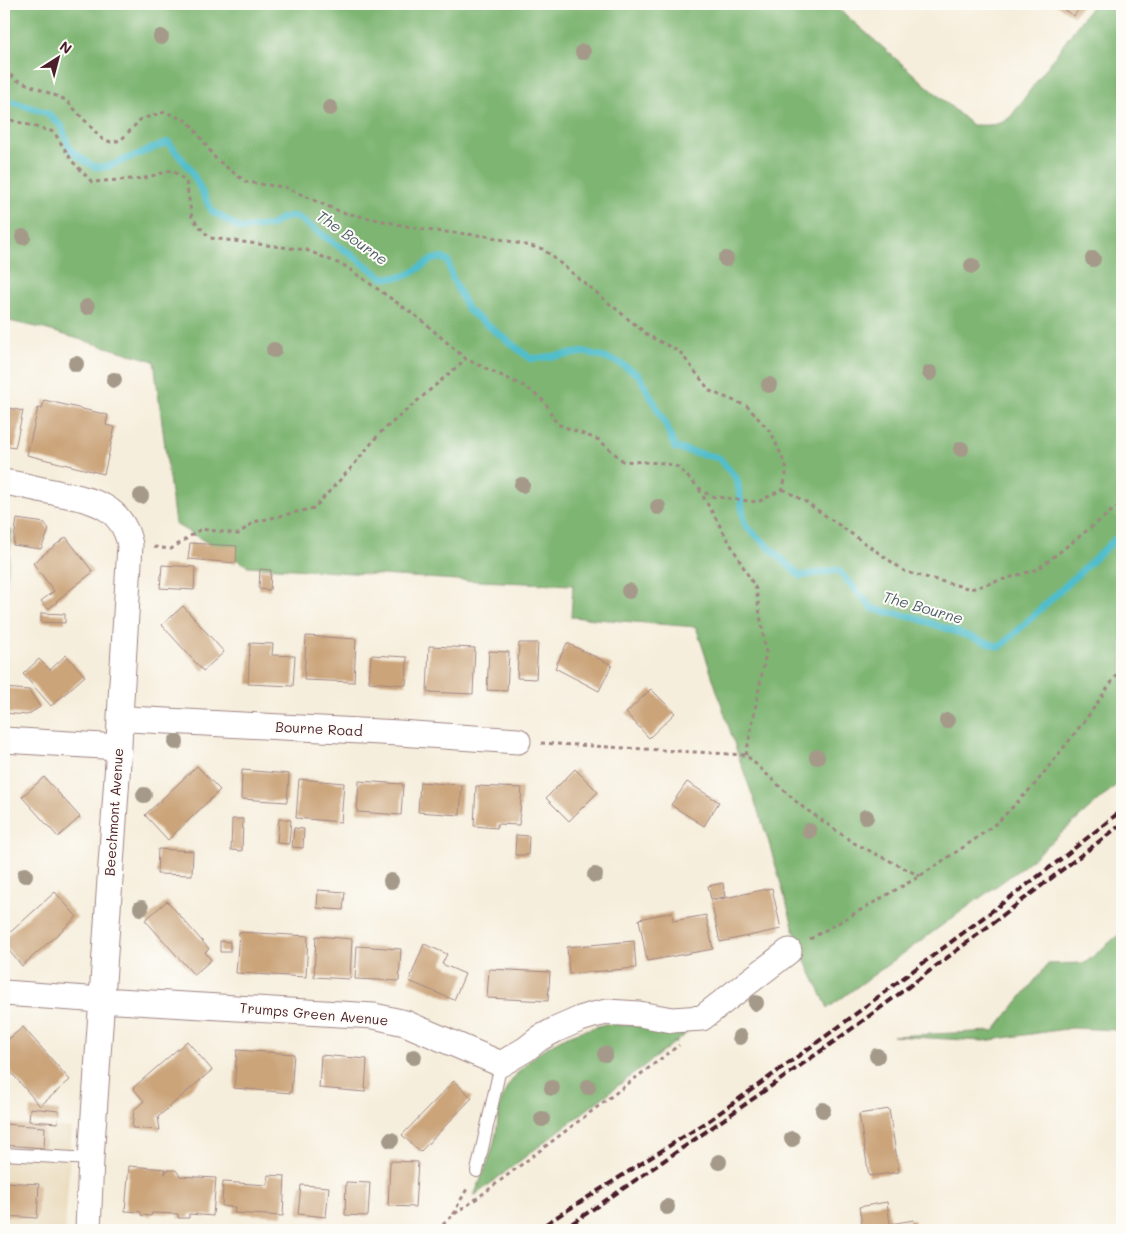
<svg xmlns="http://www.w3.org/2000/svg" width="1126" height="1234" font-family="Mali,sans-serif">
<rect width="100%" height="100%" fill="#fdfcf7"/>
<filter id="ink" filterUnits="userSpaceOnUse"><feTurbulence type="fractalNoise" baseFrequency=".02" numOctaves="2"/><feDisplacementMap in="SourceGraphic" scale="10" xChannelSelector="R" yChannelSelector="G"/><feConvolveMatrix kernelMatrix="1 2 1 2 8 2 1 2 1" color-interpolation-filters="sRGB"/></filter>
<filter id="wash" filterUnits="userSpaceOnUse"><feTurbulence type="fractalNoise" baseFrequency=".0096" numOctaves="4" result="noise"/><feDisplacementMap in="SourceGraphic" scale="20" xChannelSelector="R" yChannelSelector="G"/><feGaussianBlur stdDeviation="1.12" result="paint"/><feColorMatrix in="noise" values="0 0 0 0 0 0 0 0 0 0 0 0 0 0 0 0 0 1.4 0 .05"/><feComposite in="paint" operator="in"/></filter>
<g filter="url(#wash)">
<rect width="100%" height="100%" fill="#f6eedc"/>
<path fill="#e8d9ba" d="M4 1123 72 1128 65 1230H4Z"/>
<path fill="#9ed384" stroke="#747958" d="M4 529 12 530 4 605Z"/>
<path fill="#7eb572" stroke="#646a4e" d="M4 4H833L972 125C987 125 1001 127 1012 115L1093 4H1122V780L1024 866 828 1008 800 950 767 836 739 758 696 627 571 617 573 585 456 580 248 566 175 524 154 361 41 328 4 320Z
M1122 932V1036H1120L1117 1030 1072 1028 984 1041 893 1036 994 1031 1048 964 1085 963Z
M605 1024 642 1026 675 1033H687L474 1196C481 1177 491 1158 495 1138 499 1123 497 1108 504 1094 515 1069 544 1046 568 1036 580 1031 593 1028 605 1024Z"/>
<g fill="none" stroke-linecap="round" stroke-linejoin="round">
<path stroke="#51bdcb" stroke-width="7" d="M4 97 7 100 47 113 62 127 69 148 82 159 95 167H107L168 142 190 169 212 211 241 229 272 225 280 219 291 216 299 218 308 225 352 255 383 278C391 277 400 278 407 275 422 270 432 251 448 261L452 277 468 310 531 359 586 352 618 362 639 375 666 425 675 448 719 458 737 479 745 525 800 576 838 570 873 609 913 617 1000 647 1122 533"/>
</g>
<g id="blocks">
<path fill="#cba47a" d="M1055 4H1082L1074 16Z
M44 400 108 415 106 425 115 427 104 474 27 455 38 408 42 409Z
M4 407 23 411 15 448 4 446Z
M17 519 45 523 49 530 41 549 13 545Z
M66 537 93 572 56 601 57 602 48 609 41 601 54 591 33 563Z
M190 543 237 546 236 563 188 559Z
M162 565 195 567 194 590 160 588Z
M260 569 271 570 270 590 259 589Z
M183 606 224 652 203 671 162 625Z
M41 613 65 614V623L41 622Z
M306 636 356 639 354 682 304 680Z
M250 643 273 644 272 655 295 656 293 686 248 684Z
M519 643H538L536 679 517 678Z
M567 643 612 665 599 691 555 668Z
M429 646 475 648 473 694 427 692Z
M489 651 509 652 507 691 487 690Z
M66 655 85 676 51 706 23 674 39 659 50 670Z
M371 655 407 657 406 685 369 682Z
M4 688 29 690 40 707 27 715 4 713Z
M651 689 675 713 649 738 626 713Z
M197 766 220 790 168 840 145 815Z
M575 769 598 792 569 821 546 798Z
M242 770 289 774 287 802 241 799Z
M44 777 80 817 58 837 22 797Z
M299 779 344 783 341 822 296 818Z
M359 781 403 784 401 815 357 812Z
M420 782 462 785 460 815 418 812Z
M687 782 719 802 704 826 671 805Z
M476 786 522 788 519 825 497 824V828L474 826Z
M232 819H243L242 851 231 850Z
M279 819 291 820 289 844 277 843Z
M294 828 304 829 303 848 292 847Z
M516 835 529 836 528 855H515Z
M158 849 193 851 192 875 157 874Z
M723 883 725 897 711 899 708 886Z
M772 888 781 929 720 942 711 901Z
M318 890 345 892 343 910 317 908Z
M55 892 77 917 22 966 4 945V938Z
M167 901 209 949 205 952 211 960 194 975 145 920Z
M672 912 673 921 706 915 713 949 647 961 639 919Z
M239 932 308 936 306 977 236 973Z
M316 936 352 939 350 979 314 977Z
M220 941 230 942V952H220Z
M634 941 636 968 569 974 567 947Z
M424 944 447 954 442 964 465 974 454 1000 409 981Z
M357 946 401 949 399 981 355 979Z
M489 969 550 972 548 1001 487 998Z
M23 1027 70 1080 40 1106 4 1064V1043Z
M187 1041 212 1070 158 1117 160 1130 132 1128 134 1110 144 1101 133 1088Z
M237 1050 294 1054 291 1093 234 1088Z
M321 1055 367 1059 365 1092 319 1088Z
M454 1081 472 1098 420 1152 402 1135Z
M30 1108 59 1111 58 1123 29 1121Z
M889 1109 899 1172 869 1176 859 1114Z
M4 1124 45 1127 44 1148 4 1145Z
M390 1161 418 1162 415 1207 388 1206Z
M129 1166 165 1169V1174L167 1170H176L180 1176 216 1178 213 1216 189 1214V1218H178V1214L152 1213 151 1216 141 1215V1212L125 1211Z
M268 1175 285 1176 283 1216 234 1213 235 1207 222 1206 223 1182 267 1185Z
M4 1182 39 1184 37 1218 4 1216Z
M346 1182 370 1183 368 1216 345 1215Z
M301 1185 329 1187 326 1217 298 1214Z
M887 1202 890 1224 914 1220 916 1230H863L859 1207Z"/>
</g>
</g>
<g filter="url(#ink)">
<use href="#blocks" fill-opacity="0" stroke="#a08684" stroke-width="1"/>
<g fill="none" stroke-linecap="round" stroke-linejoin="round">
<g stroke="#a08684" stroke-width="14">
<path id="lane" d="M4 1154 91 1159
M477 1171 501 1064"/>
</g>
<g stroke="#a08684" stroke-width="27">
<path id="street" d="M4 482C22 485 39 489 57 493 92 500 122 505 130 545L120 717 119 747 91 1159 88 1230
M120 717 129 719 399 733 518 741
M4 740 119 747
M4 993 101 1000 374 1016 405 1023 501 1064 526 1049 540 1038 555 1030 580 1019 593 1015 607 1012 639 1014 672 1020 702 1018 789 951"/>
</g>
<path stroke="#a08684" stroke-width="3" stroke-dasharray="4 4" stroke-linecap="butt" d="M4 70 17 80 66 100 102 139 111 142 121 140 141 119 165 112 189 122 216 159 246 182 284 187 341 212 425 230 487 236 543 249 649 336 680 352 710 391 747 406 772 434 787 469 783 489 758 502 710 496 698 487 678 467 664 463 623 461 599 440 557 424 545 402 526 387 466 359 420 319 345 266 306 250 210 238 192 218 186 181 172 170 145 178 92 182 72 161 54 132 4 118
M699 489 756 589 766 653 746 755
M783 489 806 502 906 572 971 589 1038 569 1122 503
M154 547 171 549 201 529 238 534 254 522 314 508 351 468 380 433 466 359
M541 743 746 755 800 805 854 843 920 876
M810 939 920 876 974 840 999 821 1036 783 1089 715 1122 667
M453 1214 468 1187
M437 1230 453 1215 476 1199 679 1045"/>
<use href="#lane" stroke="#fff" stroke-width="12"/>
<use href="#street" stroke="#fff" stroke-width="25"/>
<path stroke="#4a1f2b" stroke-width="4" stroke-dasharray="8 4" stroke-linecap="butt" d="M536 1230 707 1122 837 1028 1061 859 1122 810
M562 1230C661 1163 760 1095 857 1025 947 959 1034 891 1122 824"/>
</g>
<g fill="#a59a8a">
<circle cx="161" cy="37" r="8"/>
<circle cx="583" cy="52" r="8"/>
<circle cx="330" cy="108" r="8"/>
<circle cx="23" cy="237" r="8"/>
<circle cx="726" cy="259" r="8"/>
<circle cx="1093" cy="259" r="8"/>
<circle cx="972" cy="266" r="8"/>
<circle cx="87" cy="307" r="8"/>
<circle cx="274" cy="350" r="8"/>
<circle cx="76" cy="364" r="8"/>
<circle cx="930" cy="373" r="8"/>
<circle cx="114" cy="380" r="8"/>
<circle cx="769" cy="385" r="8"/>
<circle cx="961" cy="449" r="8"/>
<circle cx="522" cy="485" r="8"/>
<circle cx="141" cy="496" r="8"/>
<circle cx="658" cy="507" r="8"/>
<circle cx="629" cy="591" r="8"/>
<circle cx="947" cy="721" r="8"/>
<circle cx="176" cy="742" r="8"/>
<circle cx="817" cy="757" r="8"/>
<circle cx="144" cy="795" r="8"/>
<circle cx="866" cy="817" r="8"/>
<circle cx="809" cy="831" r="8"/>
<circle cx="25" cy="875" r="8"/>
<circle cx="595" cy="875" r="8"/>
<circle cx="391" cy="881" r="8"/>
<circle cx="141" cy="908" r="8"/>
<circle cx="756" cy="1003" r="8"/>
<circle cx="740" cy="1037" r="8"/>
<circle cx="605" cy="1054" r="8"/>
<circle cx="877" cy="1056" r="8"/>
<circle cx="414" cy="1057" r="8"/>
<circle cx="588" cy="1087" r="8"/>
<circle cx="552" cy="1088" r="8"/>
<circle cx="823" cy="1110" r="8"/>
<circle cx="542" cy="1119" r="8"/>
<circle cx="792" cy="1139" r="8"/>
<circle cx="391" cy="1140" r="8"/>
<circle cx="719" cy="1162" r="8"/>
<circle cx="667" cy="1207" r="8"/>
</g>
</g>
<g text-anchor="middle" stroke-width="4" stroke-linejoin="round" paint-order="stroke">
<g font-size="14" fill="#4a1f2b" stroke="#fdfcf7">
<text transform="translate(319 729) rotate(3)" y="5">Bourne Road</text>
<text transform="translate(114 812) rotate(-86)" y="5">Beechmont Avenue</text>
<text transform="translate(314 1014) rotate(5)" y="5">Trumps Green Avenue</text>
</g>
<g font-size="15" font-style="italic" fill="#4d5e6b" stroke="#fdfcf7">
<text transform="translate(352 238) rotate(35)" y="5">The Bourne</text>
<text transform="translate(923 608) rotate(16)" y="5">The Bourne</text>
</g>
</g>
<rect width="1126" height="1234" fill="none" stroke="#fdfcf7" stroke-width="20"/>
<g transform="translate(58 58) rotate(36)" stroke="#fdfcf7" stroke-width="4" paint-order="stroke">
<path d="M0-4L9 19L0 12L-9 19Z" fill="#4a1f2b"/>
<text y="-8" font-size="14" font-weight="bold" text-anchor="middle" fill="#4a1f2b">N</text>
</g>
</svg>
